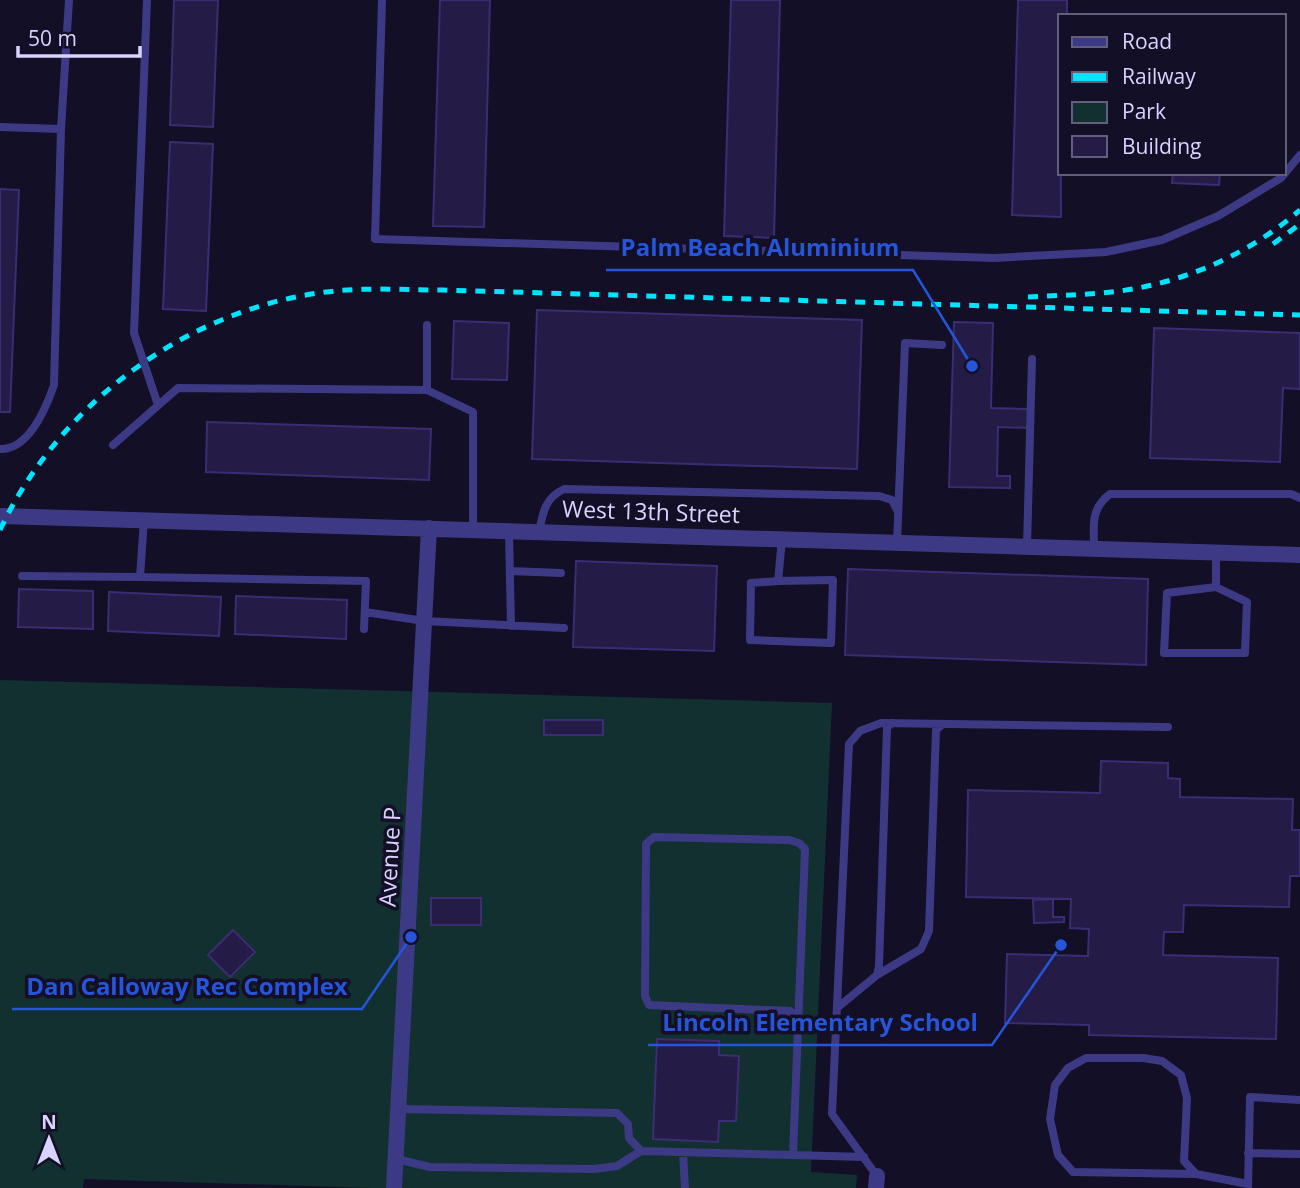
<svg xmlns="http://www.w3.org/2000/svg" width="1300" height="1188" font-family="'Open Sans',sans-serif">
<rect width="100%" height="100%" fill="#130f26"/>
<path fill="#12302f" d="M0 680 832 703 811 1172 857 1175 856 1188H371L84 1179 83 1188H0Z"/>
<path fill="#241b47" stroke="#3b2d73" stroke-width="2" d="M174 0H218L213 127 170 125Z
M440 0H490L484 227 433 226Z
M731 0H780L774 238 724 236Z
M1018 0H1067V16H1060L1061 217 1012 215Z
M170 142 213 144 206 311 163 309Z
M1173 173H1220L1219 185 1172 183Z
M0 189 19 190 10 412H0Z
M537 310 862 320 857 469 532 459Z
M454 321 509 323 507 380 452 379Z
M954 322 993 323 991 408 1029 409V428L998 427 997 476H1010V488L949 487Z
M1154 328 1300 333V389L1283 388 1280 462 1150 458Z
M207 422 431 429 429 480 206 472Z
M576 561 717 566 714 651 573 647Z
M848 569 1148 579 1146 665 845 655Z
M19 589 93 591V629L18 627Z
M109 592 221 597 219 636 108 631Z
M236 596 347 600 346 639 235 634Z
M544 720H603V735H544Z
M1101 761 1168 763V778L1180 779V797L1293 799 1292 830H1300V876H1290L1289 907 1184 905 1183 932H1164L1163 955 1278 958 1276 1039 1089 1035V1025L1005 1023 1007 954 1088 956 1089 929 1070 928 1071 899 966 897 968 790 1100 793Z
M431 898H481V925H431Z
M1053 899V917H1064V922L1034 923 1033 900Z
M233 930 255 952 230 977 208 955Z
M657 1039 719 1041V1055L739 1056 736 1121H719L718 1142 653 1139Z"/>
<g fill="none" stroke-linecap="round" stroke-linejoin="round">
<path stroke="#3d3a85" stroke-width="8" d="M147 0 134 333 158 405
M382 0 375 239 995 258 1106 252 1162 240 1218 216 1281 178 1300 155
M0 127 61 129
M427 325V390
M113 445 178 388 427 390 473 412V530
M0 449C29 450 46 408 54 385L61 129 69 0
M509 531 511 626
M539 532C543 512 545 498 564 489L879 496 892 500 898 512
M897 543 905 343 942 345
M1027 547 1032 359
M1094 549C1094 526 1090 509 1110 494H1291L1300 498
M510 571 561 573
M22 576 140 577 144 520
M140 577 366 581 364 629
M778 581 833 580 831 643 750 640 751 583 778 581 782 539
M1216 587 1167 593 1164 653H1245L1247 602 1216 587V552
M365 612 424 621 564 628
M877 975 921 949 929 931 936 730 943 724
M837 1008 877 975 879 966 887 728 892 723
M399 1109 617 1113 628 1124 629 1138 641 1151 793 1155 805 849 799 843 789 840 654 837 646 844 645 996 649 1005 790 1011 798 1020
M683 1153 685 1188
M1248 1153 1300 1154
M793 1155 864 1157
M396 1159 430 1167 594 1169 617 1166 641 1151
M1196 1174 1073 1172 1058 1155 1050 1119 1055 1085 1068 1068 1086 1058H1143L1162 1061 1181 1075 1187 1098 1184 1161 1196 1174 1248 1184
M877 1176 832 1114 849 744 860 731 881 723 1168 727
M1248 1188 1250 1097 1300 1100"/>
<path stroke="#3d3a85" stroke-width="16" d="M0 516 1300 555
M394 1188 429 528
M876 1188 877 1176"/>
<path stroke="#00e5ff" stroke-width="5" stroke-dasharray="10 9" stroke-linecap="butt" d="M1273 244 1300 224
M1028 297C1059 295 1090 295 1120 291 1186 282 1249 254 1300 210
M0 530C59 404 187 309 326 292 365 287 404 290 443 290L1300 315"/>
</g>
<g text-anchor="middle" stroke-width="7" stroke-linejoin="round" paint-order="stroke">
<g font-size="23" fill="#d9d4ff" stroke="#130f26">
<text transform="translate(651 512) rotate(2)" y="8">West 13th Street</text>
<text transform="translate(390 857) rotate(-87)" y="8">Avenue P</text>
</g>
</g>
<path fill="none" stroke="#2655da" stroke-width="2.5" d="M972 366L913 270H606M411 937L362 1009H12M1061 945L992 1045H648"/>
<g fill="#2655da" stroke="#130f26" stroke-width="2.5">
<circle cx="972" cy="366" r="7"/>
<circle cx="411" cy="937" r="7"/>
<circle cx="1061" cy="945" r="7"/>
</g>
<g font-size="24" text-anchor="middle" font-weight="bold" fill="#2655da" stroke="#130f26" stroke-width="7" stroke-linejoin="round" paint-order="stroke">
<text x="760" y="256">Palm Beach Aluminium</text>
<text x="187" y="995">Dan Calloway Rec Complex</text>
<text x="820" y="1031">Lincoln Elementary School</text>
</g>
<rect x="1058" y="14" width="228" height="161" fill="#130f26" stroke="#625e7d" stroke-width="2"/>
<rect x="1072" y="37" width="35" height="10" fill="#3d3a85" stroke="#625e7d" stroke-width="2"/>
<text x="1122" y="49" font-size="21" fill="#d9d4ff">Road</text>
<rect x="1072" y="72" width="35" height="10" fill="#00e5ff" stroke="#625e7d" stroke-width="2"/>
<text x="1122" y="84" font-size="21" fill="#d9d4ff">Railway</text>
<rect x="1072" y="102" width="35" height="21" fill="#12302f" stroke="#625e7d" stroke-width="2"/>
<text x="1122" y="119" font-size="21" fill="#d9d4ff">Park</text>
<rect x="1072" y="136" width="35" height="21" fill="#241b47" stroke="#625e7d" stroke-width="2"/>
<text x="1122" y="154" font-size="21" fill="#d9d4ff">Building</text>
<g transform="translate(49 1139)" stroke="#130f26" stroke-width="5" paint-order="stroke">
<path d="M0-5L12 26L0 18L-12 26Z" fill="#d9d4ff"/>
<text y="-10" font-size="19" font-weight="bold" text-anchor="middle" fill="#d9d4ff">N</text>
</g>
<path d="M18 46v10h122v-10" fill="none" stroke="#d9d4ff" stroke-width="3.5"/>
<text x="28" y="46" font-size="21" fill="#d9d4ff" stroke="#130f26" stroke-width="5" paint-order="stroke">50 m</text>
</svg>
